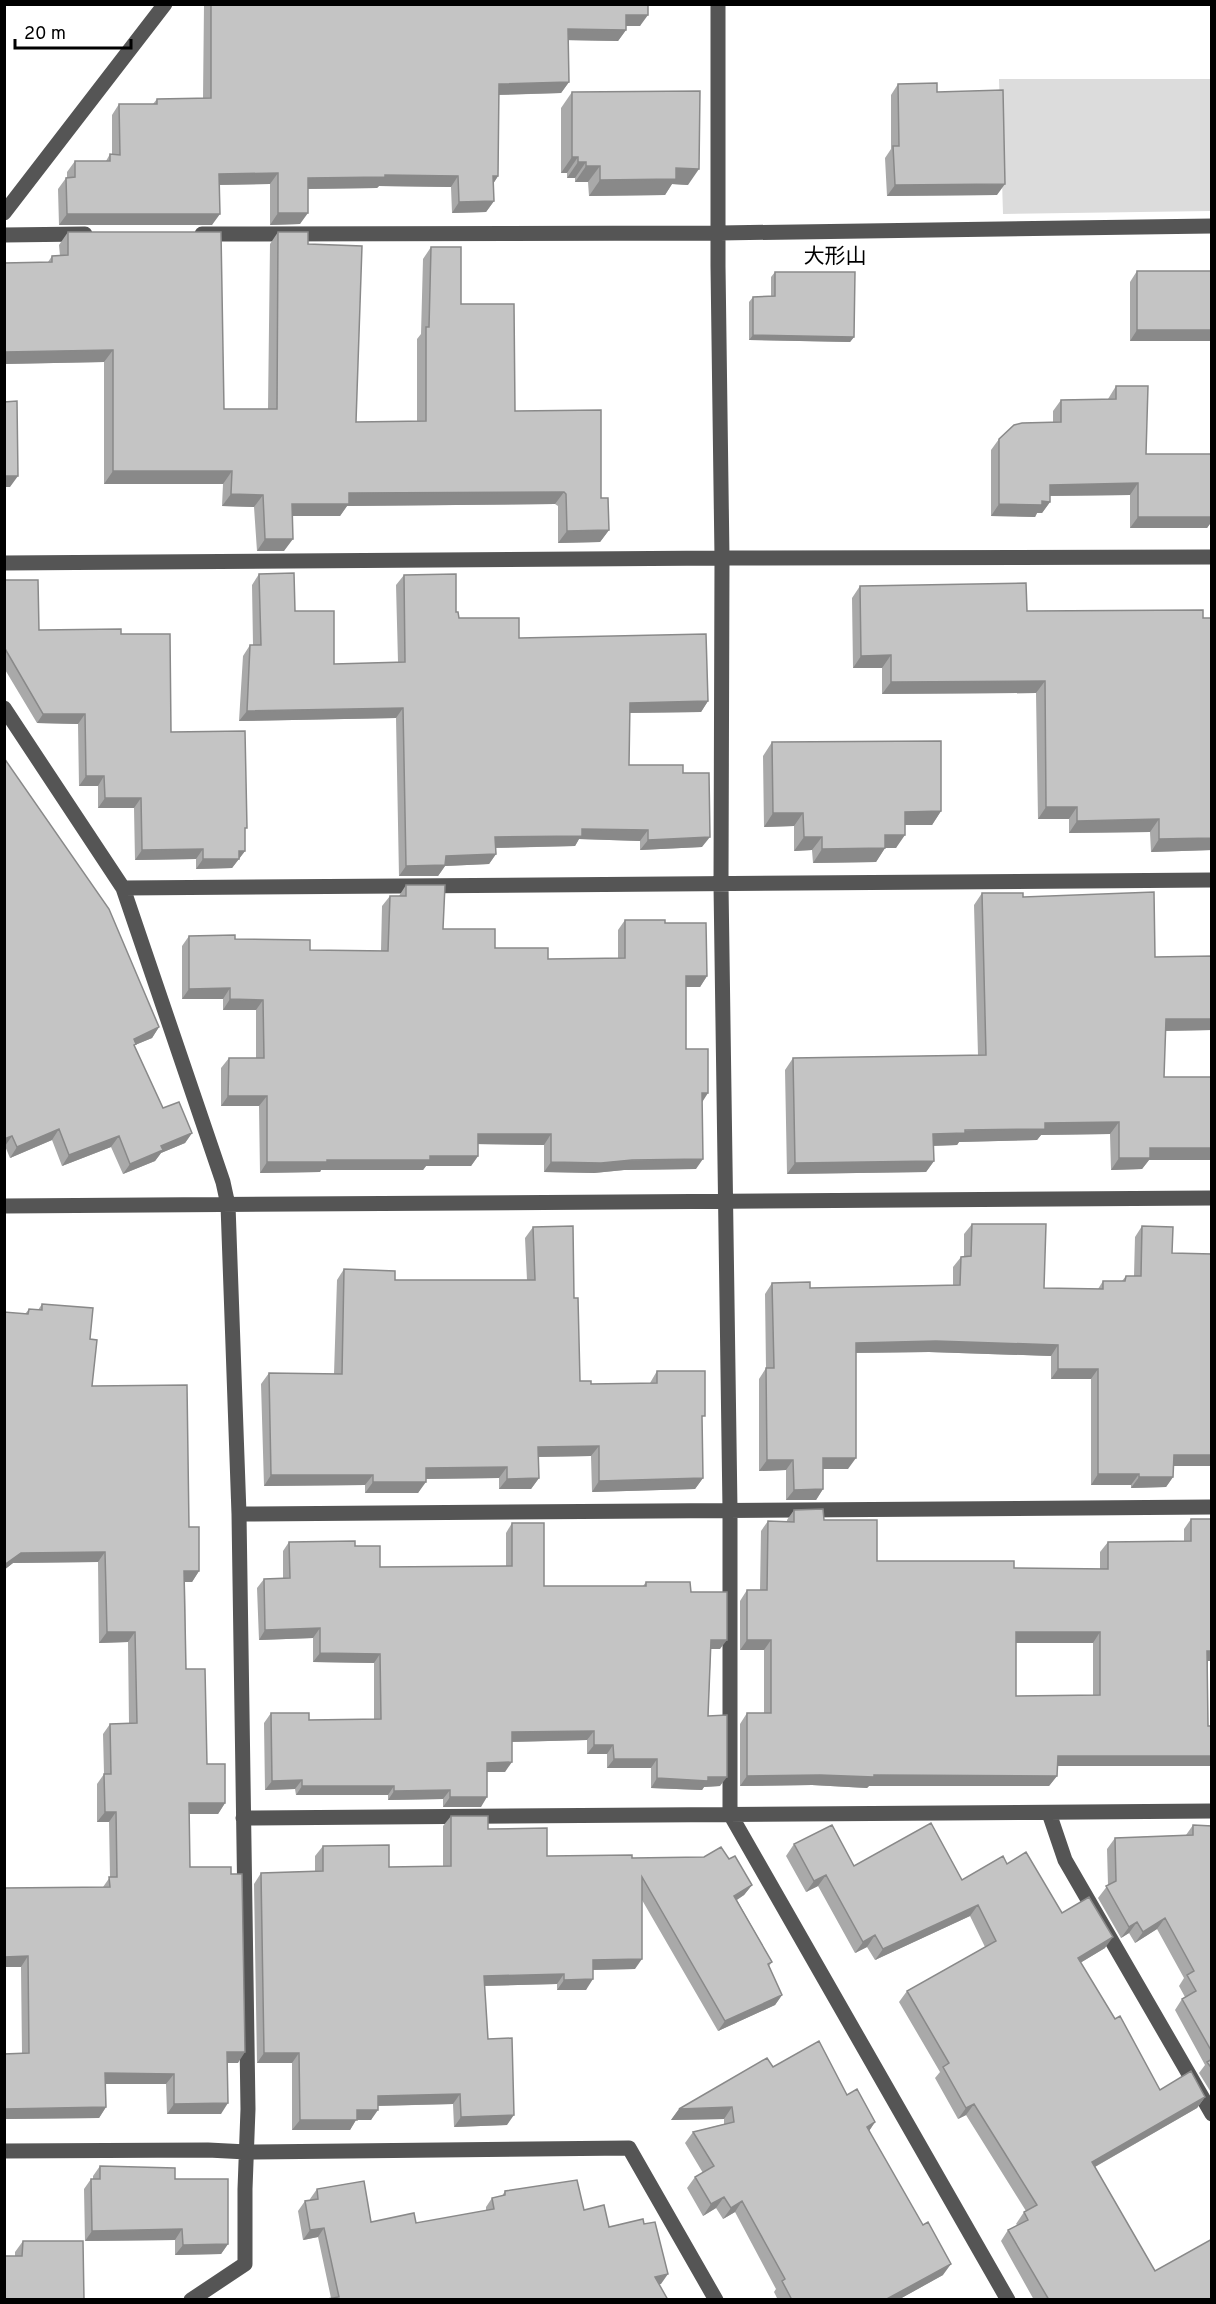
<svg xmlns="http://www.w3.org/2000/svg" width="1216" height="2304" font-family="Overpass,'Noto Sans JP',sans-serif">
<rect width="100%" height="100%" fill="#fff"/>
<path fill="#dcdcdc" d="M999 79H1211V211L1003 214Z"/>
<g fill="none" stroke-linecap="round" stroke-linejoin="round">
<path stroke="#555" stroke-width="15" d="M718 4V266L722 558 721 885 730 1509V1814L1008 2300
M4 213 165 4
M202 234 720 233 1212 226
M4 235 85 234
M4 563 722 558 1212 557
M4 708 123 888 223 1182 228 1205 239 1514 248 2109 245 2189V2264L191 2300
M123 888 1212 880
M4 1206 1212 1198
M239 1514 1212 1507
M1049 1813 1065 1860 1212 2114
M243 1818 1212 1811
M4 2151 208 2150 247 2152 629 2148 716 2300"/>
</g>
<path fill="#a9a9a9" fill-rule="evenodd" d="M204 4H648L640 26H626V30L618 41 568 40 569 82 561 93 499 95 498 176 493 184 494 201 486 212 452 213 451 187 379 186 377 188 308 189 300 224 270 225V184L220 185 212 225H59L58 189 66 178H67V172L75 161H106L110 154H112V115L119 104H153L157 99 203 98Z
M898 84 997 195 887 196 885 158 891 149V95Z
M572 92 688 185 672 184 665 195 589 196 588 182H575V178H567V173H561V108Z
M68 232 224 409H268L270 244 278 232 308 244 356 422 417 421V339L421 334 423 259 431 247 515 411 601 498 609 530 600 542 558 543V506L555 504 347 506 340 516H292L284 551H257L254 507 222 506 223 484H104V362L4 364V263L48 262 52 256H60L59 245Z
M1137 271H1212V341H1130V282Z
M775 272 854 337 850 342 749 340V302L753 297 771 296V277Z
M1116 386 1146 454H1212V521L1207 528H1130V495L1050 496V502L1042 513H1037L1035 517 991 516V450L999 439 1053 422V411L1061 400 1108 399Z
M259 574 295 611 334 664 398 662 396 585 404 575 456 612 459 618 708 701 701 712 629 713V765L683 773 702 847 640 850V841L579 839 575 846 496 848V854L489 864 445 866 438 876H399L396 718 239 721 243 656 250 645H253L252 585Z
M4 580 39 630 121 634 171 732 245 831V851L232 868 196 869V859L135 860 134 808H98V786H79L78 724 37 723 4 668Z
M860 586 1027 611 1212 850 1151 852 1150 832 1069 833V819H1038L1036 693 882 694V668H853L852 598Z
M772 742 941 811 932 825H905L896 848H885L876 862 813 863 812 850 794 851V826L764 827 763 756Z
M4 758 159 1027 152 1038 135 1045 134 1047 163 1108 192 1133 185 1143 161 1153 155 1161 123 1174 111 1147 62 1166 52 1140 10 1158 5 1146 4 1147Z
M406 885 443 929 495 948 548 959 618 958V930L625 920 665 923 707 976 700 987H686V1049L702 1101 696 1169 624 1170 594 1173 544 1172V1145L478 1144V1156L471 1166H426L423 1170H321L320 1172 260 1173 259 1106H221V1068L229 1058H256V1010H223V999H182V946L189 936 235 939 310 950 381 951 382 906 390 896H399Z
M982 893 1023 897 1155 957 1212 956V1030L1165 1031 1164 1077H1212V1160H1149L1142 1169 1111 1170 1110 1134 1041 1135 1037 1140 959 1142 957 1145 934 1146V1161L926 1172 787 1174 785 1070 793 1058 978 1055 974 905Z
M972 1224 1044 1288 1098 1289 1103 1281H1122L1126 1276H1134L1135 1237 1142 1226 1172 1253 1212 1254V1466H1173V1477L1166 1487 1131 1488V1485H1091V1379H1051V1356L929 1352 856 1353 848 1469H823V1489L816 1500H786V1470L759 1471V1379L766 1368 765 1294 772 1283 810 1288 953 1285V1267L961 1257H964V1234Z
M533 1227 574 1298 580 1381 591 1384 650 1383 657 1371 702 1419 703 1478 695 1489 592 1492 591 1456 539 1457V1478L531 1489H499V1478L426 1479 418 1493H365V1485L264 1486 261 1384 269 1373 334 1374 337 1280 344 1269 395 1280H527L525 1238Z
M42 1304 90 1339 92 1386 189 1527 199 1571 192 1582H185L186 1669 207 1764 225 1803 218 1814H189L190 1867 238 2063H227L221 2114H167L166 2084H106V2107L99 2118 4 2119V2054L22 2053 21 1967H4V1888L103 1887 110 1877 109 1822H97V1784L104 1774 103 1734 110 1724 129 1723 128 1642 99 1643 98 1562 13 1563 4 1570V1312L25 1314 29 1309 38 1310Z
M794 1510 824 1520 877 1561 1014 1568 1100 1569V1552L1108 1542 1184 1541V1529L1191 1519 1208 1661V1726H1212V1766H1057V1776L1049 1786H869L867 1788 812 1785 740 1786V1724L747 1713H764V1650H740V1601L747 1590H760L761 1531 768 1521 787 1522V1520ZM1016 1643H1093V1695L1016 1696Z
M512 1523 544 1586H643L646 1582 691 1592 720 1649H711L708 1716 720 1786 704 1787 702 1790 651 1788V1768H607V1754H587V1740L512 1742 505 1772H487L481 1807H443V1799L388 1800V1795H296L295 1789 265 1790 264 1723 271 1713 309 1720 374 1719V1663L313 1662V1638L259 1640 257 1588 264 1579 283 1578V1551L289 1542 355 1546 380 1567 506 1566V1533Z
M451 1816 488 1829 547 1856 632 1858 729 1859 752 1885 744 1895 737 1900 772 1962 769 1966 782 1995 775 2005 718 2031 642 1900 635 1969 593 1970 586 1990H557V1984L484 1986 488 2039 507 2125 454 2127 453 2104 378 2106 371 2120H356L350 2130H292V2063H257L254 1884 261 1873 315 1871V1856L323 1846 389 1867 443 1866V1826Z
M1193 1825 1212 1826V2094L1199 2073 1205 2065 1175 2010 1182 1999 1185 1997 1179 1986 1184 1978 1157 1929 1135 1943 1129 1933 1121 1938 1098 1898 1108 1885 1107 1849 1115 1838 1186 1835Z
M794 1844 854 1866 962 1880 1007 1864 1062 1913 1105 1948 1080 1963 1160 2090 1205 2097 1197 2108 1095 2167 1155 2271 1212 2300H1034L1001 2241 1008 2230 1017 2225 1016 2224 1024 2212 1026 2211 966 2115 958 2119 935 2078 940 2072 899 2002 907 1991 985 1947 970 1916 875 1960 867 1947 855 1953 818 1886 806 1892 786 1856Z
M773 2067 847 2095 875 2122 869 2131 943 2275 898 2300H778L774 2292 776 2289 735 2212 723 2219 716 2208 703 2216 687 2188 695 2177 703 2173 685 2143 693 2132 724 2124V2119L671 2120 679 2109Z
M100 2166 175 2179 228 2244 221 2254 175 2255V2240L85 2241 84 2189 91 2179H93V2176Z
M317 2189 371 2222 416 2223 486 2211V2207L492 2198 502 2196 505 2191 584 2210 609 2227 661 2284 331 2298 318 2237 303 2240 298 2211 305 2201 310 2200V2199Z
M23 2241 84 2300 15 2256V2252Z"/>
<path fill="#898989" d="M626 15H648L640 26H618Z
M568 29 626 30 618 41 560 40Z
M569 82 561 93 491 95 499 84Z
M572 157H578L567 173H561Z
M578 162H586L575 178H567Z
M586 166H600L588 182H575Z
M676 168 699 169 688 185 672 184 665 195 589 196 600 180Z
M278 173 270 184 212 185 219 174Z
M385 175 458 176 451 187 379 186 377 188 300 189 308 178Z
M493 176H498L491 187Z
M1005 184 997 195 887 196 895 185Z
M494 201 486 212 452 213 459 202Z
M278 213H308L300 224 270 225Z
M67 214H220L212 225H59Z
M1137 330H1212V341H1130Z
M753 335 854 337 850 342 749 340Z
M113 350 104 362 4 364V352Z
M113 471H232L223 484H104Z
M4 476H18L10 487H4Z
M1138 483 1130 495 1042 496 1050 485Z
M564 492 555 504 347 506 340 516H283L292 504 349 493Z
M231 494 263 495 254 507 222 506Z
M1042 501 1050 502 1042 513H1037L1035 517 991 516 999 504Z
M1138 517H1212V521L1207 528H1130Z
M609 530 600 542 558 543 567 531Z
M265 539H293L284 551H257Z
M891 655 882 668H853L861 656Z
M1045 681 1036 693 882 694 891 682Z
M708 701 701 712 622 713 630 703Z
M403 708 396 718 239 721 247 711Z
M43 714H85L78 724 37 723Z
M86 776H104L98 786H79Z
M105 798H141L134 808H98Z
M1046 807H1077L1069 819H1038Z
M941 811 932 825H895L905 812Z
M773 813H803L794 826 764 827Z
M1159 819 1150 832 1069 833 1077 821Z
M582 829 648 830 640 841 579 839 575 846 488 848 495 837Z
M885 835H905L896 848H885L876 862 813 863 822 849Z
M710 837 702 847 640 850 648 840Z
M804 837H822L812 850 794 851Z
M1212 838V850L1151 852 1159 839Z
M203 849 196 859 135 860 142 850Z
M239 851H245L232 868 196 869 203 859Z
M496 854 489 864 445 866 438 876H399L406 866 446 856Z
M686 976H707L700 987H679Z
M230 988 223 999H182L189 989Z
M230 999 263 1000 256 1010H223Z
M1166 1019H1212V1030L1158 1031Z
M159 1027 152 1038 135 1045 129 1055 134 1039Z
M702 1093H708L701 1104Z
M228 1096H267L259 1106H221Z
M1119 1122 1110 1134 1041 1135 1037 1140 959 1142 957 1145 925 1146 933 1134 1045 1123Z
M59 1129 52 1140 10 1158 17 1147Z
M192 1133 185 1143 161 1153 155 1161 123 1174 130 1164 161 1146Z
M478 1134H551L544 1145 471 1144Z
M12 1136 5 1146 4 1147V1139Z
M119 1136 111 1147 62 1166 69 1155Z
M1150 1148H1212V1160H1149L1142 1169 1111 1170 1119 1158Z
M430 1156H478L471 1166H426L423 1170H321L320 1172 260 1173 267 1162Z
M703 1159 696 1169 624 1170 594 1173 544 1172 551 1162Z
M934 1161 926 1172 787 1174 795 1163Z
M936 1341 1058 1345 1051 1356 929 1352 849 1353 856 1343Z
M1058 1369H1098L1091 1379H1051Z
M599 1446 591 1456 531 1457 538 1447Z
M1174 1455H1212V1466H1166Z
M823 1458H856L848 1469H815Z
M767 1460H793L786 1470 759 1471Z
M507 1467 499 1478 418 1479 426 1468Z
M1098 1474H1139L1131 1485H1091Z
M271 1475H373L365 1485 264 1486Z
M1139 1477H1173L1166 1487 1131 1488Z
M539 1478 531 1489H499L507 1479Z
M703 1478 695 1489 592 1492 599 1481Z
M373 1482H426L418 1493H365Z
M823 1489 816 1500H786L794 1490Z
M105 1552 98 1562 13 1563 4 1570V1565L21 1553Z
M184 1571H199L192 1582H177Z
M320 1628 313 1638 259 1640 265 1630Z
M107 1632H135L128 1642 99 1643Z
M1016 1632H1100L1093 1643H1009Z
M711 1640H727L720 1649H704Z
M747 1640H771L764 1650H740Z
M1207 1651H1212V1661H1200Z
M320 1653 380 1654 374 1663 313 1662Z
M594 1731 587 1740 505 1742 512 1732Z
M594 1745H613L607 1754H587Z
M1058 1756H1212V1766H1050Z
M614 1759H657L651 1768H607Z
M512 1762 505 1772H480L487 1763Z
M820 1775H874L1057 1776 1049 1786H869L867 1788 812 1785 740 1786 747 1776Z
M708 1777H727L720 1786 704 1787 702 1790 651 1788 657 1778Z
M302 1780 295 1789 265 1790 272 1781Z
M302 1786H394L388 1795H296Z
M450 1790 443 1799 388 1800 394 1791Z
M450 1797H487L481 1807H443Z
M189 1803H225L218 1814H181Z
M105 1812H116L109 1822H97Z
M826 1875 818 1886 806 1892 814 1881Z
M752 1885 744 1895 727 1906 734 1896Z
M978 1905 970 1916 875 1960 883 1949Z
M1165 1918 1157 1929 1135 1943 1143 1932Z
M1137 1922 1129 1933 1121 1938 1129 1927Z
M875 1935 867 1947 855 1953 863 1942Z
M1113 1937 1105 1948 1070 1969 1078 1958Z
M28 1956 21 1967H4V1957Z
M642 1959 635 1969 586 1970 593 1960Z
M564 1974 557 1984 476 1986 484 1976Z
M593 1979 586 1990H557L564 1980Z
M782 1995 775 2005 718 2031 725 2021Z
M227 2052H245L238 2063H220Z
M264 2053H299L292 2063H257Z
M105 2073 174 2074 166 2084H98Z
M460 2094 453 2104 370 2106 378 2096Z
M1205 2097 1197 2108 1084 2173 1092 2162Z
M228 2103 221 2114H167L174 2104Z
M974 2104 966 2115 958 2119 966 2108Z
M106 2107 99 2118 4 2119V2109Z
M732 2107 724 2119 671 2120 679 2109Z
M357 2110H378L371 2120H356L350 2130H292L300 2120Z
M514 2115 507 2125 454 2127 461 2117Z
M875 2122 867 2134V2127Z
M724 2197 716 2208 703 2216 711 2204Z
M742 2201 735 2212 723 2219 731 2208Z
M324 2228 318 2237 303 2240 310 2230Z
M182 2229 175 2240 85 2241 92 2231Z
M228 2244 221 2254 175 2255 183 2245Z
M951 2264 943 2275 898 2300H885Z
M668 2274 661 2284 648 2287 655 2277Z"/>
<path fill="#c4c4c4" stroke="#898989" stroke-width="1.5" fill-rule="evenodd" d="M211 4H648V15H626V30L568 29 569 82 499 84 498 176H493L494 201 459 202 458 176 385 175V177L308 178V213H278V173L219 174 220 214H67L66 178 75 177V161H110V154L120 155 119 104H157V99L211 98Z
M937 83V92L1003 90 1005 184 895 185 893 146H899L898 84Z
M700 91 699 169 676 168V179L600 180V166H586V162H578V157H572V92Z
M68 232H221L224 409H277L278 232H308V244L362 246 356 422 426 421V327H429L431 247H461V304H514L515 411 601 410V498H608L609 530 567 531 566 494 564 492 349 493V504H292L293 539H265L263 495 231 494 232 471H113V350L4 352V263L52 262V256L68 255Z
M1137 271H1212V330H1137Z
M775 272H855L854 337 753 335V297L775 296Z
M1116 386H1148L1146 454H1212V517H1138V483L1050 485V502L1042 501V505L999 504V439L1014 425 1022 423 1061 422V400L1116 399Z
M17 401 18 476H4V402Z
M294 573 295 611H334V664L405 662 404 575 456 574V612H458L459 618H519V638L706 634 708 701 630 703 629 765H683V773H709L710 837 648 840V830L582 829V836L495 837 496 854 446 856 445 865 406 866 403 708 247 711 250 645H261L259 574Z
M4 580H38L39 630 121 629V634H170L171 732 245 731 247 828H245V851H239V859H203V849L142 850 141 798H105L104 776H86L85 714H43L4 647Z
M1026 583 1027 611 1203 610V618H1212V838L1159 839V819L1077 821V807H1046L1045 681 891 682V655L861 656 860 586Z
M941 741V811L905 812V835H885V848L822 849V837H804L803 813H773L772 742Z
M4 758 109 909 159 1027 134 1039 136 1044 134 1045 163 1108 179 1102 192 1133 161 1146 163 1150 130 1164 119 1136 69 1155 59 1129 17 1147 12 1136 4 1139Z
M406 885H445L443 929H495V948H548V959L625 958V920H665V923H706L707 976H686V1049H708V1093H702L703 1159 632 1160 601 1163 551 1162V1134H478V1156H430V1160H327V1162H267V1096H228L229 1058H264L263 1000 230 999V988L189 989V936L235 935V939L310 940V950L388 951 390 896H406Z
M1154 892 1155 957 1212 956V1019H1166L1164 1077H1212V1148H1150V1158H1119V1122L1045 1123V1129L965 1130V1133L933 1134 934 1161 795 1163 793 1058 986 1055 982 893H1023V897Z
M972 1224H1046L1044 1288 1103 1289V1281H1125L1126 1276H1141L1142 1226 1173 1227 1172 1253 1212 1254V1455H1174L1173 1477H1139V1474H1098V1369H1058V1345L936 1341 856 1343V1458H823V1489L794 1490 793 1460H767L766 1368H774L772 1283 810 1282V1288L960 1285 961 1257 971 1256Z
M573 1226 574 1298H578L580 1381H591V1384L657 1383V1371H705V1416H702L703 1478 599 1481V1446L538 1447 539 1478 507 1479V1467L426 1468V1482H373V1475H271L269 1373 342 1374 344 1269 395 1271V1280H535L533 1227Z
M42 1304 93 1308 90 1339 97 1340 92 1386 187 1385 189 1527H199V1571H184L186 1669H205L207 1764H225V1803H189L190 1867H231V1874H242L245 2052H227L228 2103 174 2104V2074L105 2073 106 2107 4 2109V2054L29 2053 28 1956 4 1957V1888L110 1887 109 1877H117L116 1812H105L104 1774H111L110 1724 137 1723 135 1632H107L105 1552 21 1553 4 1565V1312L28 1314 29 1309 42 1310Z
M823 1509 824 1520H877V1561H1014V1568L1108 1569V1542L1191 1541V1519H1212V1651H1207L1208 1726H1212V1756H1058L1057 1776 874 1775V1777L820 1775 747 1776V1713H771V1640H747V1590H767L768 1521 794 1522V1510ZM1016 1632H1100V1695L1016 1696Z
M512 1523H544V1586H646V1582H690L691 1592H727V1640H711L708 1716 727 1715V1777H708V1781L657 1778V1759H614L613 1745H594V1731L512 1732V1762L487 1763V1797H450V1790L394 1791V1786H302V1780L272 1781 271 1713H309V1720L381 1719 380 1654 320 1653V1628L265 1630 264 1579 290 1578 289 1542 355 1541V1546H380V1567L512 1566Z
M451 1816H488V1829L547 1828V1856L632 1855V1858L704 1857 721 1847 729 1859 735 1856 752 1885 734 1896 772 1962 768 1964 782 1995 725 2021 642 1877V1959L593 1960V1979L564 1980V1974L484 1976 488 2039 512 2038 514 2115 461 2117 460 2094 378 2096V2110H357V2120H300L299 2053H264L261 1873 323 1871V1846L389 1845V1867L451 1866Z
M931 1823 962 1880 1003 1856 1007 1864 1026 1852 1062 1913 1089 1897 1113 1937 1078 1958 1115 2019 1120 2016 1160 2090 1191 2071 1205 2097 1092 2162 1155 2271 1212 2239V2300H1049L1008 2230 1028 2220 1024 2212 1037 2205 974 2104 966 2108 943 2067 949 2063 907 1991 996 1941 978 1905 883 1949 875 1935 863 1942 826 1875 814 1881 794 1844 832 1825 854 1866Z
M1193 1825 1212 1826V2052L1182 1999 1196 1991 1187 1975 1194 1971 1165 1918 1143 1932 1137 1922 1129 1927 1106 1886 1116 1881 1115 1838 1193 1835Z
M819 2041 847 2095 857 2089 875 2122 867 2127 923 2225 928 2222 951 2264 885 2300H792L782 2281 785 2279 742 2201 731 2208 724 2197 711 2204 695 2177 714 2166 693 2132 734 2122 732 2107 679 2109 767 2058 773 2067Z
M1212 2059V2069L1207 2062Z
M100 2166 175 2168V2179H228V2244L183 2245 182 2229 92 2231 91 2179H100Z
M577 2180 584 2210 604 2205 609 2227 643 2219 644 2224 655 2222 668 2274 655 2277 668 2300H321L339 2297 324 2228 310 2230 305 2201 318 2199 317 2189 364 2181 371 2222 414 2213 416 2223 494 2209 492 2198 505 2195V2191Z
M23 2241H83L84 2300H4V2256H22Z"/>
<g text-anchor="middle" stroke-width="4.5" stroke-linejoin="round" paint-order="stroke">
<g font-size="21" fill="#000" stroke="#fff">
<text x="835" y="263">大形山</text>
</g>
</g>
<rect width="1216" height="2304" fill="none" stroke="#000000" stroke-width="12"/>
<path d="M15 39v9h116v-9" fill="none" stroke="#000000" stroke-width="3"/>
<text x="24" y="39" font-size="18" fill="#000000" stroke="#ffffff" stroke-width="4.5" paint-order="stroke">20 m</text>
</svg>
